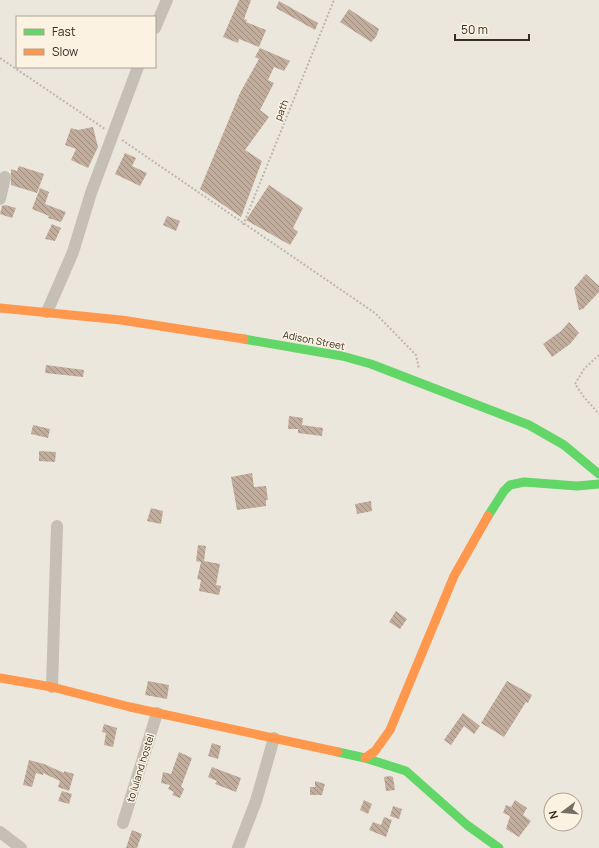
<svg xmlns="http://www.w3.org/2000/svg" width="599" height="848" font-family="Manrope,sans-serif">
<defs>
<pattern id="building-back-hatch" width="6" height="6" patternUnits="userSpaceOnUse"><rect width="6" height="6" fill="#c2ad9c"/><path d="M-1 5l2 2M0 0l6 6M5-1l2 2" fill="none" stroke="#9e8d7f"/></pattern>
</defs>
<rect width="100%" height="100%" fill="#ece7dc"/>
<path fill="url(#building-back-hatch)" d="M239 0H251L244 19 247 20 246 22 266 30 259 47 239 39 238 43 223 37Z
M279 1 318 23 315 30 276 8Z
M349 9 379 29 376 37 371 42 340 22Z
M260 48 290 61 284 71 274 67 268 80 274 83 260 110 269 117 245 150 262 161 241 217 200 189 240 93 259 59 255 57Z
M93 127 98 147 88 168 71 160 76 149 65 145 71 128 78 130Z
M125 153 136 158 132 166 147 173 140 186 115 174Z
M19 166 44 174 37 193 11 185V169L17 171Z
M269 185 303 208 293 228 298 232 290 245 246 220Z
M40 188 49 192 45 204 66 212 61 222 48 218 49 216 32 209Z
M5 205 16 208 12 218 0 214 2 206Z
M167 216 180 221 176 231 163 225Z
M52 224 61 228 55 241 45 239Z
M586 274 599 286V292L583 309 579 310 574 288Z
M569 322 579 333 570 344 552 357 543 344 561 331Z
M46 365 84 370 83 377 45 373Z
M289 416 303 418 302 425 323 428 322 436 298 433V429H288Z
M33 425 50 429 48 438 31 434Z
M39 451 56 452 55 462 39 461Z
M252 473 254 487 266 486 268 500H266V506L237 510 231 477Z
M371 501 372 511 357 514 355 504Z
M151 508 163 511 161 524 147 521Z
M198 545 206 546 204 561 220 564 216 585 221 586 219 595 199 591 201 580 197 579 201 562 196 561Z
M396 611 407 619 400 629 389 622Z
M148 681 169 685 167 699 145 695Z
M507 681 532 695 528 703 526 702 504 737 481 723Z
M463 713 480 726 474 734 464 726 451 745 444 740Z
M104 724 117 728 113 747 104 745 106 733 102 732Z
M212 743 221 746 218 759 208 756Z
M179 752 192 758 181 787 184 789 180 798 172 795 174 792 168 789 170 785 161 783 163 772 171 774Z
M29 760 44 764 64 773V771L74 774 69 791 58 787 60 781 43 773V775L36 773 32 787 23 785Z
M212 767 241 778 236 792 215 784 217 781 208 777Z
M390 776 393 777 395 790 386 791 384 777Z
M315 781 325 784 322 795H310V787H315Z
M62 791 72 794 69 804 58 801Z
M364 800 372 804 368 814 360 810Z
M515 800 527 808 523 815 531 821 519 837 506 829 510 816 503 813 506 805 511 807Z
M393 806 402 809 399 819 390 816Z
M384 817 392 820 386 837 369 830 373 822 381 825Z
M132 830 142 834 137 848H126Z"/>
<g fill="none" stroke-linecap="round" stroke-linejoin="round">
<path stroke="#beb7ae" stroke-width="2" stroke-dasharray="2 2" stroke-linecap="butt" d="M0 58 105 129
M122 140 375 313 416 355 419 369
M243 225 334 0
M599 355 584 369 575 384 584 397 599 414"/>
<path stroke="#c5bfb6" stroke-width="12" d="M155 28 167 0
M0 199 5 177
M47 312 73 252 91 193 138 67
M52 687 57 526
M123 823 157 713
M0 832 21 848
M238 848 256 801 274 738"/>
<path stroke="#63d668" stroke-width="9" d="M244 339 342 356 371 364 529 425 564 445 599 474
M488 516 504 491 510 485 524 482 577 486 599 484
M338 752 365 758 406 771 467 825 499 848"/>
<path stroke="#ff974d" stroke-width="9" d="M0 308 121 320 244 339
M0 678 52 687 130 707 338 752
M365 758 375 751 390 730 454 576 488 516"/>
</g>
<g text-anchor="middle" stroke-width="3" stroke-linejoin="round" paint-order="stroke">
<g font-size="10" fill="#352c24" stroke="#fbf2e2">
<text transform="translate(281 110) rotate(-68)" y="4">path</text>
<text transform="translate(314 340) rotate(11)" y="4">Adison Street</text>
<text transform="translate(140 768) rotate(-73)" y="4">to luland hostel</text>
</g>
</g>
<rect x="16" y="16" width="140" height="52" fill="#fbf2e2" stroke="#aca396"/>
<rect x="24" y="29" width="20" height="6" fill="#63d668" stroke="#aca396"/>
<text x="52" y="36" font-size="12" fill="#352c24">Fast</text>
<rect x="24" y="49" width="20" height="6" fill="#ff974d" stroke="#aca396"/>
<text x="52" y="56" font-size="12" fill="#352c24">Slow</text>
<g transform="translate(563 812) rotate(254)"><circle r="19" fill="#fbf2e2" stroke="#aca396"/>
<path d="M0-3L7 15L0 10L-7 15Z" fill="#756d64"/>
<text y="-6" font-size="11" font-weight="bold" text-anchor="middle" fill="#352c24">N</text>
</g>
<path d="M455 34v6h74v-6" fill="none" stroke="#352c24" stroke-width="2"/>
<text x="461" y="34" font-size="12" fill="#352c24" stroke="#fbf2e2" stroke-width="3" paint-order="stroke">50 m</text>
</svg>
